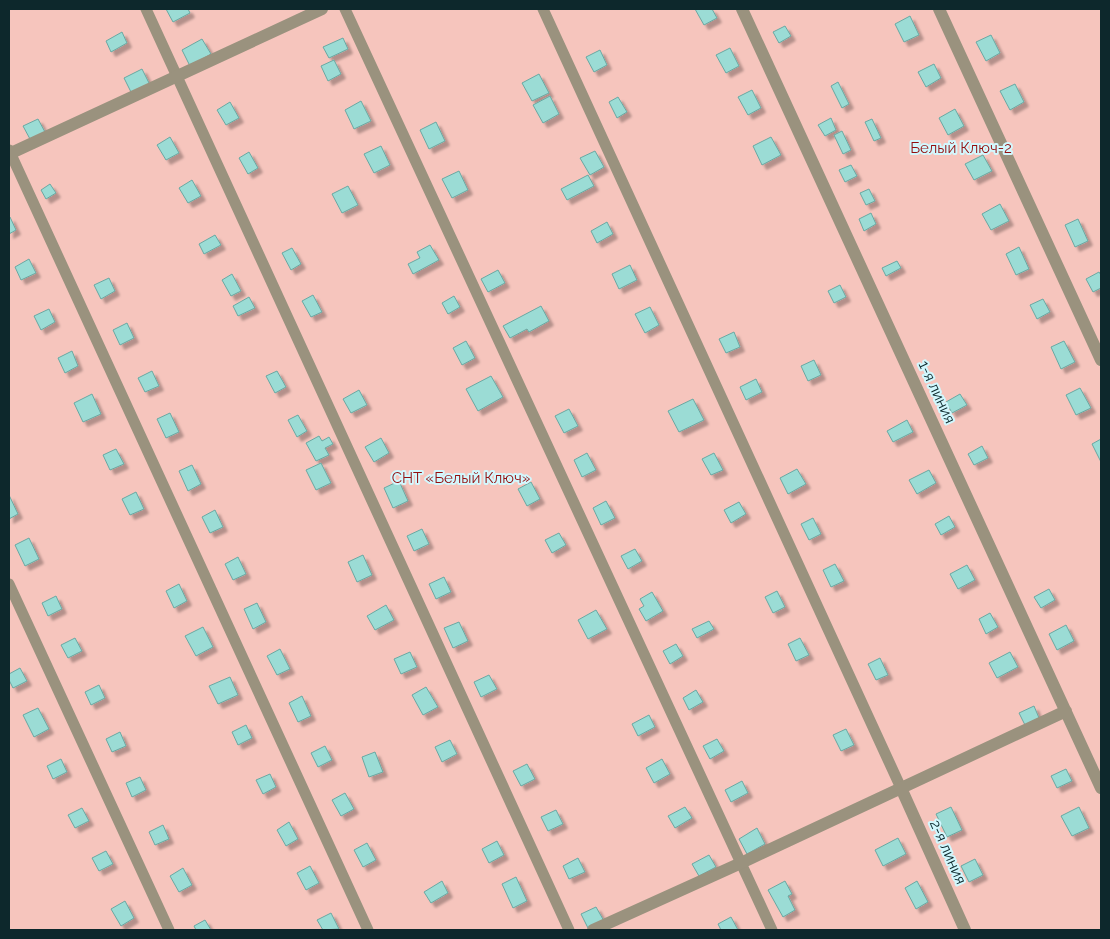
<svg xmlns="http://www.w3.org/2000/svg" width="1110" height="939" font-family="Raleway,sans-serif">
<defs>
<filter id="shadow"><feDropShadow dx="4.5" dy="4.5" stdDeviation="1" flood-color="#0004"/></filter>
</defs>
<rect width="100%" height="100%" fill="#aff0fa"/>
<path fill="#f6c5bd" d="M9 9H1101V930H9Z"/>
<path fill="#9bdcd5" stroke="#69a8a2" filter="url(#shadow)" d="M166 9H188L190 13 173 22Z
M695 9H712L717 18 704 25Z
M910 16 919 35 904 42 895 24Z
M785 26 791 36 779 43 773 32Z
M122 32 127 43 111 52 106 41Z
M991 35 1000 53 986 61 976 42Z
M343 38 348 49 329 58 323 47Z
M202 39 211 54 190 66 182 50Z
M730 48 739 66 726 73 716 55Z
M600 50 607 65 594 72 586 57Z
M334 60 341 74 328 81 321 66Z
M934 64 941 78 926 87 918 72Z
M142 69 150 85 132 94 124 78Z
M539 74 549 93 532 101 522 83Z
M838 82 849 104 842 108 831 86Z
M1015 84 1024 102 1010 110 1000 91Z
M752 90 761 108 748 115 738 97Z
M550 96 559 114 543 123 533 105Z
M618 97 627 112 617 118 609 102Z
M361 101 371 121 354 129 345 110Z
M230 102 239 118 226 125 217 110Z
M955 109 964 126 948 135 939 118Z
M831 118 836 130 825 136 818 125Z
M38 119 45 132 30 139 23 126Z
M872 119 881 138 874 141 865 122Z
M436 122 445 141 429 149 420 130Z
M842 131 851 150 843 154 834 135Z
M170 137 179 153 166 160 157 145Z
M771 137 781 155 762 165 753 146Z
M381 146 390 165 374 173 364 154Z
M595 151 604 167 590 175 580 158Z
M249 152 258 168 248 174 239 158Z
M983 155 992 171 974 180 965 164Z
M851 165 857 176 845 182 839 170Z
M459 171 468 190 452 198 442 179Z
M588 175 594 186 567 200 561 189Z
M192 180 201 196 188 203 179 188Z
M50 184 56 193 46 199 41 190Z
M348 186 358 205 342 213 332 194Z
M869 189 875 201 866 205 860 193Z
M1000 204 1009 221 991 230 982 214Z
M871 213 876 224 864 231 859 219Z
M10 217 16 230 9 234V218Z
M1078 219 1088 241 1075 247 1065 225Z
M607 222 613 234 597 243 591 231Z
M215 235 221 245 204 254 199 244Z
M430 245 439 260 413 274 408 264 420 258 417 252Z
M1019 247 1029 269 1016 275 1006 254Z
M292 248 301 264 291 270 282 253Z
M29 259 36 273 21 280 15 267Z
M897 261 901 268 886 276 882 268Z
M630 265 637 280 619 289 612 274Z
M498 270 505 283 488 292 481 279Z
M1099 272 1101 275V288L1093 292 1086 279Z
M232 274 241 291 231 296 222 280Z
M109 278 115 291 101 299 94 285Z
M840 285 846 297 834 303 828 291Z
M313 295 322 312 311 317 302 301Z
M454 296 460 307 448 314 442 303Z
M249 297 255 308 238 316 233 306Z
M1043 299 1050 312 1037 319 1030 305Z
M541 306 549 321 529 332 527 329 510 338 503 326Z
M650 307 659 325 645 333 635 314Z
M49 309 55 322 41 330 34 316Z
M127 323 134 338 120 345 113 330Z
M734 332 740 347 726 353 719 339Z
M466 341 475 358 462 365 453 348Z
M1064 341 1075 362 1061 369 1051 347Z
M72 351 78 366 65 373 58 358Z
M814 360 821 375 808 381 801 366Z
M152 371 159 386 145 392 138 378Z
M277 371 286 387 275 393 266 376Z
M491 376 503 397 478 411 466 389Z
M756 379 762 392 746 400 740 387Z
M1080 388 1091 408 1076 415 1066 395Z
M359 390 367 405 351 413 343 399Z
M92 394 101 414 83 422 74 403Z
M960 394 967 405 952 413 946 402Z
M693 399 704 420 679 432 668 411Z
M569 409 578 426 564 433 555 416Z
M170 413 179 432 166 438 157 419Z
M298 415 307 431 297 437 288 420Z
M907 420 913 432 893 442 887 431Z
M319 436 322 441 329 437 333 444 325 448 329 455 316 461 306 443Z
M381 438 389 453 374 462 365 447Z
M1101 439V462L1092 444Z
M982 446 988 458 974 465 968 454Z
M116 449 124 464 110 470 103 455Z
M587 453 596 470 582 477 574 460Z
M714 453 723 470 711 475 702 459Z
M321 463 331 483 316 490 306 470Z
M192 465 201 484 188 491 179 471Z
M797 469 806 484 788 494 780 478Z
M929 470 936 483 917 494 909 480Z
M399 481 408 501 393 508 384 488Z
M531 482 540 499 527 506 518 489Z
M136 492 144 509 130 515 122 499Z
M9 495 18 514 9 519Z
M606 501 615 518 601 525 593 508Z
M739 502 746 514 731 523 724 510Z
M215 510 223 527 210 533 202 517Z
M949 516 955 527 941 535 935 524Z
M813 518 821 534 809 540 801 524Z
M422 529 429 544 414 551 407 536Z
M559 533 566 545 552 553 545 540Z
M29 538 39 559 25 566 15 545Z
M635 549 642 561 628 569 621 556Z
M363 555 372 575 357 582 348 562Z
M238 557 246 574 233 580 225 564Z
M835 564 844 581 831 587 823 570Z
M967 565 975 580 958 589 950 574Z
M444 577 451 592 436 599 429 584Z
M179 584 187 601 174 608 166 591Z
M1049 589 1055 600 1041 608 1034 597Z
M777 591 785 607 773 613 765 597Z
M652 592 663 611 646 621 639 609 644 606 640 599Z
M56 596 62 609 48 616 42 603Z
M257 603 266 622 253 629 244 609Z
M386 605 394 620 375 630 367 616Z
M596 610 607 629 588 639 578 620Z
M990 613 998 627 986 634 979 619Z
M709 621 714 629 697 638 692 629Z
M459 622 468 641 453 648 444 628Z
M1066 625 1074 641 1057 650 1049 634Z
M203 627 213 647 196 656 185 636Z
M75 638 82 651 68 658 61 645Z
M800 638 809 655 796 661 788 644Z
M676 644 683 656 670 664 663 651Z
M280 649 290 669 277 675 267 656Z
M410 652 417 667 401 674 394 659Z
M1010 652 1018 667 997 678 989 663Z
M880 658 888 675 876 680 868 664Z
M20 668 27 681 13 688 9 680V674Z
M489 675 497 689 481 697 474 682Z
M230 677 238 695 218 704 209 686Z
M99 685 105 698 91 705 85 692Z
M426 687 438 707 423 715 412 695Z
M696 690 703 702 689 710 683 698Z
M302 696 311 716 298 722 289 703Z
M1034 706 1039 718 1025 725 1019 713Z
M38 708 49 729 34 737 23 715Z
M649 715 655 727 638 736 632 724Z
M246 725 252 738 238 745 232 732Z
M846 729 854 745 841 751 833 735Z
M120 732 126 746 112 752 106 739Z
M717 739 724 751 710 759 703 746Z
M450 740 457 754 442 762 435 747Z
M325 746 332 760 318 767 311 753Z
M375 752 383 772 369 777 362 757Z
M61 759 67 772 53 779 47 766Z
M662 759 670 774 654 783 646 768Z
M527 764 535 779 521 786 513 771Z
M1066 769 1072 781 1057 788 1051 776Z
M270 774 276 787 263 794 256 780Z
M140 777 146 790 132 797 126 783Z
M742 781 748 793 731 802 725 790Z
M345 793 354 809 341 816 332 800Z
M685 807 692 818 675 828 668 816Z
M951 807 962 830 947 837 936 814Z
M1079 807 1089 828 1072 836 1061 816Z
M82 808 89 821 75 828 68 815Z
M556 810 563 824 548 831 541 817Z
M289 822 298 839 286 846 277 830Z
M163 825 169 839 155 845 149 832Z
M757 828 765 844 747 854 739 839Z
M898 838 906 854 883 866 875 850Z
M497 841 504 855 489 863 482 849Z
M367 843 376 860 363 867 354 850Z
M106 851 113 864 99 871 92 858Z
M709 855 716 867 699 876 692 864Z
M578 858 585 872 569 879 563 866Z
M975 859 983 875 969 882 961 866Z
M310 866 319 883 306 890 297 873Z
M183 868 192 885 179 892 170 876Z
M516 877 527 901 513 908 502 884Z
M442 881 448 893 431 903 424 892Z
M785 881 792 894 788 896 795 910 783 917 768 890Z
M917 881 928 902 916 909 905 888Z
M125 901 134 918 121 926 111 909Z
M596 907 604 921 588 928 581 914Z
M331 913 339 929 323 930 317 920Z
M731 917 738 930H721L718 924Z
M205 920 211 930H196L194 926Z"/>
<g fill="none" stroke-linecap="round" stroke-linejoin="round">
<path stroke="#9a927e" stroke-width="11" d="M146 9 569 930
M345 9 772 930
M543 9 901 788
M9 150 368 930
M9 584 169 930"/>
<path stroke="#9a927e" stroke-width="12" d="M742 9 1101 788
M939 9 1101 360
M9 154 322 9
M901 788 965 930
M593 930 741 863 1066 711"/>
</g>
<g text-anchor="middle" stroke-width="4" stroke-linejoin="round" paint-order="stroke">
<g font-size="15" fill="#930e0e" stroke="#d2f8fe">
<text x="961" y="153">Белый Ключ-2</text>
<text x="461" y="483">СНТ «Белый Ключ»</text>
</g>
<g font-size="15" fill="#0d282c" stroke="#d2f8fe">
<text transform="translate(937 392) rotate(65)" y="5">1-я линия</text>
<text transform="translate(948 852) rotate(66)" y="5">2-я линия</text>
</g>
</g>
<rect width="1110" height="939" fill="none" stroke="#0d282c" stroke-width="20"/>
</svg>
